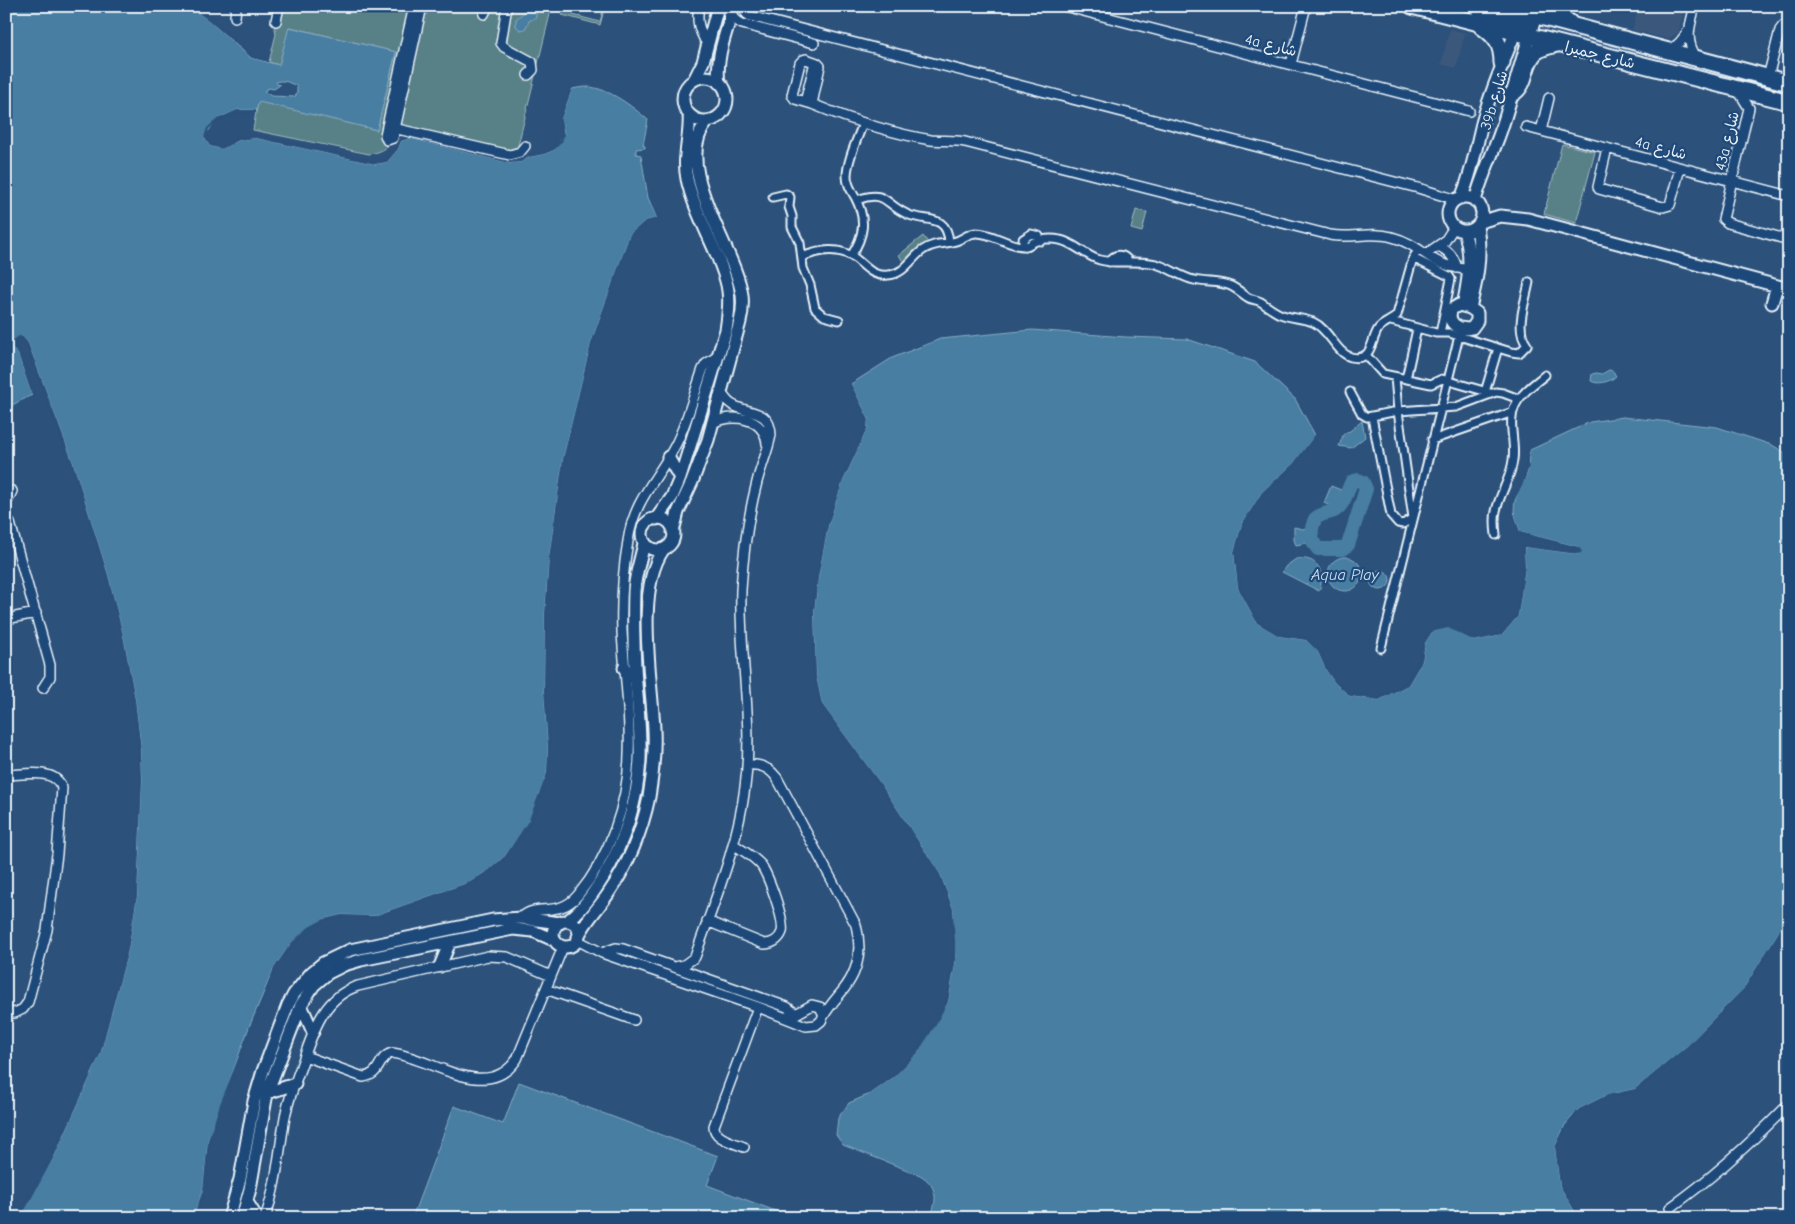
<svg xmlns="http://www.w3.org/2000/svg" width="1795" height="1224" font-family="'Comic Neue','Playpen Sans Arabic',sans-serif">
<rect width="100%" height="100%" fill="#2c517b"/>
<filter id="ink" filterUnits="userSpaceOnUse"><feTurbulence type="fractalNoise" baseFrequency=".02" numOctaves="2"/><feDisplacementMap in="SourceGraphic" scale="10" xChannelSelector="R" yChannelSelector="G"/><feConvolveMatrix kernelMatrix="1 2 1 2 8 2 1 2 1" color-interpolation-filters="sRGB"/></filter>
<g filter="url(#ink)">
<path fill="#3b597c" d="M1639 6H1685L1678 33 1668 39 1632 30Z
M1450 29 1465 33 1456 68 1441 64Z"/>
<path fill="#598187" stroke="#a0b9c0" d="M282 6H552L516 154 399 128C391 144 388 151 369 154L253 130 258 101 377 130 396 52 290 27 279 65 269 62 276 34 274 24Z
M565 6H574L573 15 600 22 603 10 586 6H605L600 25 562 15Z
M1562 144 1595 152 1576 223 1544 214Z
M1136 210 1147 212 1142 232 1131 229Z
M923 236 929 244 905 265 899 255Z"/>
<path fill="#477ea2" stroke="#87acc4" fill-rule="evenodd" d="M6 6H189L208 20 251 58 279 65 289 27 396 52 377 130 259 102 256 110H237L217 119 204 137 210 146 222 149 239 140 256 138 375 164 387 162 398 149 401 141 410 138 509 163 521 162 529 157 544 154 554 150 564 134 561 119 572 89C577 88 583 87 588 87 609 88 633 107 648 120L643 145 645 146V148L636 149V154L641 155 648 198 657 218 645 221 630 234 591 343 563 459 549 558 545 614 544 691 548 747 547 773 528 822 505 856 489 870 470 882 374 916 341 915 324 919 291 943 274 968 249 1027 208 1140 203 1190 193 1218H19L54 1157 100 1055 128 950 137 896 142 781 141 750 135 699 123 635 108 575 73 463 28 343 23 337 13 340V349L18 354 32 395 6 408ZM280 81H285L297 86V92L295 97 271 96 264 91 269 88 274 89 280 85 277 84 276 82Z
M524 6H536V17L529 21 525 29 520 30 516 26V19L523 13Z
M1032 330 1126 337 1187 339 1255 362 1295 399 1315 435 1293 464 1262 492 1242 524 1234 552 1238 588 1257 623 1279 636 1306 640 1318 652 1326 670 1335 683 1350 696 1379 700 1408 685 1422 661 1425 643 1432 632 1448 627 1474 641 1502 635 1518 616 1525 567 1524 547 1578 554 1579 547 1520 532C1518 524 1514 516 1514 508 1514 495 1525 483 1528 470 1529 463 1528 458 1530 450L1590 422 1623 417 1717 427 1772 445 1789 455V912L1778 933 1744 988 1687 1046 1635 1089 1607 1095 1579 1109 1565 1125 1555 1147 1560 1186 1576 1213 1584 1218H929C939 1201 937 1185 920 1175L843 1145 836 1135 838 1118 849 1103 870 1094 895 1076 917 1054 948 1002 955 964 953 909 940 874 880 783 822 704 816 676 814 612 818 578 828 526 836 501 843 481 867 429 868 418 851 384 892 358 940 339Z
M1609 370 1613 371 1616 376C1610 382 1598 385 1591 381L1592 374 1597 373 1602 374Z
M1362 421 1365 437 1351 448 1339 446 1344 433 1350 431Z
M1331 486 1341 490 1336 503 1330 506 1324 503Z
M1312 525 1311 535 1314 545 1306 543 1296 545 1294 540V527L1303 529Z
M1328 574a17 17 0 1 1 34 0a17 17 0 1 1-34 0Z
M1296 559C1318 556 1326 572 1319 591L1282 572 1286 566Z
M1370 580a10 10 0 1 1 20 0a10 10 0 1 1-20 0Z
M519 1082 718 1156 707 1185 794 1218H412L454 1106 503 1124Z"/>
<path fill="#2c517b" d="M189 6H195L209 18 253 56 269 59V62L252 58 208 20Z
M571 86H576L572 89 561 119 564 135 562 142 554 150 544 154 529 157 521 162 509 163 410 138 401 141 398 149 387 162 375 164 256 138 239 140 222 149 210 146 204 137 207 128 217 119 237 110H256V113H238L218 121 209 129 207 136 211 144 222 147 239 137 256 135 375 162 386 160 396 148 399 139 410 135 509 161 521 160 528 154 543 152 552 148 560 140 562 134 558 118Z
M653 205 660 219 646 223 632 235 593 344 565 460 551 558 547 614 546 691 550 747 549 773 531 822 507 858 490 872 471 884 374 918 341 917 325 921 311 930 293 945 276 969 222 1104 210 1140 206 1190 196 1218H193L203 1190 208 1140 220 1104 274 968 291 943 309 927 324 919 341 915 374 916 470 882 489 870 505 856 528 821 547 773 548 747 544 691 545 614 549 558 563 459 591 343 630 234 645 221 657 218 652 206Z
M19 336 23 337 28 343 73 463 108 575 123 635 135 699 141 750 142 781 137 896 128 950 100 1055 54 1157 25 1210 19 1218H16L51 1156 98 1054 126 950 135 896 140 781 138 750 132 699 121 635 106 575 71 464 26 344 20 339 14 344 20 353 34 395 33 398 18 354 13 349 11 344 13 340Z
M850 382 868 418 867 429 843 481 836 501 828 526 818 578 814 612 816 676 822 704 880 783 940 874 953 909 955 940V964L948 1002 935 1026 917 1054 895 1076 870 1094 860 1096 869 1092 894 1074 915 1052 933 1025 946 1002 952 964 953 940 950 909 938 876 878 784 820 706 814 676 811 612 815 577 826 526 833 501 841 480 865 428 866 418 849 386Z
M1317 432V436L1295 466 1264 494 1244 525 1237 552 1240 587 1259 621 1280 633 1308 638 1321 650 1328 669 1337 682 1351 693 1378 698 1406 683 1419 660 1423 642 1431 630 1448 625 1474 638 1500 633 1516 615 1522 567 1523 545 1578 551 1518 533 1511 511 1512 500 1521 483 1526 467 1525 459 1529 448 1530 450 1527 459 1529 467 1523 484 1514 501 1513 510 1520 532 1579 547 1582 552 1578 554 1524 547 1525 567 1518 616 1502 635 1474 641 1448 628 1432 632 1425 643 1422 661 1408 685 1379 700 1350 696 1335 683 1326 670 1318 652 1306 640 1279 636 1257 623 1238 588 1234 552 1242 524 1262 492 1293 464Z
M1789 912V917L1780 934 1746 990 1688 1047 1637 1091 1608 1097 1581 1111 1567 1127 1557 1147 1562 1185 1577 1211 1587 1218 1576 1213 1560 1186 1555 1147 1565 1126 1579 1109 1607 1095 1635 1089 1687 1046 1744 988 1778 933Z"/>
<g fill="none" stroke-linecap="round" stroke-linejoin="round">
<path stroke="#477ea2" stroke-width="14" d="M1358 480 1363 482 1366 489 1348 545 1342 549H1318C1310 540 1310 530 1315 519 1321 513 1327 514 1334 511 1343 507 1347 492 1351 483L1353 481Z"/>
<g stroke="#e8f1f8" stroke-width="11">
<path id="pedestrian" d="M773 197 786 194 790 197 789 207 792 216V227L800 243 803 268 810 285 815 308 824 316 839 320
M857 200C888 189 884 205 909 215 927 222 947 214 949 242
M1023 246V239L1031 234 1039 236 1041 241
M851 256C864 236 867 220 855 197 851 190 847 184 847 176 847 160 858 138 863 123
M802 257C820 250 839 246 856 259 866 267 873 277 888 275 905 274 911 258 923 250 935 242 943 245 956 241 963 239 968 233 977 233 993 233 1008 246 1024 246 1028 247 1030 244 1034 242 1041 239 1052 238 1060 240 1075 243 1085 256 1100 260 1119 265 1137 259 1156 264 1170 268 1181 277 1194 280 1207 283 1219 281 1231 286 1237 289 1242 293 1247 297 1251 300 1256 299 1261 302 1267 306 1273 311 1280 314 1290 318 1302 318 1313 322 1329 329 1336 353 1351 357 1374 362 1370 339 1379 328 1384 322 1392 321 1397 315L1413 258 1419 249
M1413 258 1449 276 1451 279 1440 333
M1109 262C1114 253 1124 253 1129 262
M1391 321 1436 333H1449L1511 352 1519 353 1527 345C1514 328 1526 301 1529 282
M1366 355 1383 374 1431 384 1442 379 1491 393
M1406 379 1417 329
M1350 392 1362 414 1367 417 1398 411 1456 407 1496 392 1503 393 1519 399
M1485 392 1498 348
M1372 417 1391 515 1398 523 1403 524 1413 518 1398 411 1395 377
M1432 440 1513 412
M1496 535C1495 527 1494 519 1496 511 1500 493 1511 478 1513 460 1516 442 1507 423 1515 406 1521 393 1534 384 1545 375
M1381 648 1461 328"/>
</g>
<g stroke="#e8f1f8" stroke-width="12">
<path id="minor" d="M414 6 385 135 387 140 393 138 422 6
M507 6 501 43 504 47 532 62 533 70 528 75
M699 6C696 22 699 30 707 44
M724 6 731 17 742 24 814 43
M741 6 747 14 750 16 1418 188 1457 200
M1064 6 1469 111
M1695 6C1690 25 1684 41 1697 58
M484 14 488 6
M235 17 236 6
M276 21 279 6
M1667 49C1677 48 1683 39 1688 31
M806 59 817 63 820 66 812 104 795 99 792 95 800 63 803 60Z
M1291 64 1306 6
M1768 77 1780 30 1783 26 1789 25
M1736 89 1741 95 1749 108 1723 219 1728 223 1789 240
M805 102 815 62
M812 104C851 120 889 133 931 140 942 141 954 140 965 142L1330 235C1350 239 1371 231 1392 237 1408 241 1419 250 1433 259 1444 266 1457 268 1470 270
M389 127 510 155 520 152 525 146
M1526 127 1789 196
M1541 131 1549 98
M1607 148 1598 187 1599 189 1663 207 1670 205 1680 168
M1438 246C1449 251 1454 257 1457 268
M1426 254 1445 241 1454 227
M712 423C732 413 765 417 767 444
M6 504 12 491
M6 519 10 523 50 665V677L43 688
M6 619 36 613
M748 765C760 764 769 767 777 778L856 925C862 948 859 970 844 989 837 998 829 1006 823 1017
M6 775C24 775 55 767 62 788L57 854 47 930 28 1002 23 1009 15 1013 6 1012
M521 918C537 902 558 919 578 895 609 858 628 804 629 755 631 714 624 672 622 631 621 601 623 570 628 541 634 499 658 479 676 444 688 420 694 394 703 369L706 364 718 356
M707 921 764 944C772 944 779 940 782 932 785 920 768 875 761 865 753 856 742 850 733 844
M577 940 602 953 758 1007 806 1026 816 1025 821 1021 824 1015 820 1007 812 1005 796 1014 786 1017
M602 953 616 948 623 949 787 1007 796 1014
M675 967 684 965 695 957C714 902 738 845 745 787 754 722 739 656 741 590 743 554 748 517 757 482 761 466 768 451 771 435 770 408 748 415 731 404 727 401 724 397 721 392
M546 989 634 1020
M305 1056 363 1077C382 1075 377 1057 392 1053 430 1057 487 1104 517 1059L563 947
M744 1147C733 1142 714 1139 714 1126L758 1007
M1670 1208C1714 1177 1752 1142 1789 1104
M265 1218C277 1185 279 1151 285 1117 289 1096 298 1076 305 1055 315 1026 326 996 358 986L488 956 507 957 551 976"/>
</g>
<g stroke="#e8f1f8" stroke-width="15">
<path id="tertiary" d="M683 99a22 22 0 1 1 44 0a22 22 0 1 1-44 0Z
M694 80 703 62 718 6
M719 83C715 57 727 31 734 6
M1448 214a17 17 0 1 1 34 0a17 17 0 1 1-34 0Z
M1461 198C1473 172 1476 144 1484 116 1493 85 1506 56 1518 26
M1475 201C1482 174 1496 148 1504 121 1516 83 1525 44 1540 6
M1480 222 1500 216 1528 219 1789 289
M1464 231C1472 255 1469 276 1464 301
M1772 303 1777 286
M1459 305 1470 308 1477 313V321L1472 328C1459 331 1445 323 1452 309Z
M1470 308C1477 280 1482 255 1477 226
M668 457 680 478
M642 534a16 16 0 1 1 32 0a16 16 0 1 1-32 0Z
M656 519 672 497 680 478 726 330C728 317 730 304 728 291 727 280 722 269 718 258 707 232 693 206 687 179 682 156 691 136 689 114
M673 532 678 512 692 482 708 440 740 322C742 314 743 304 742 295 735 247 669 164 708 121
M624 668 636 681
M567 921C582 911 593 893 603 878 624 843 638 800 640 759 641 733 638 708 636 683 634 652 633 621 634 591 635 574 641 559 644 543
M553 934a13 13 0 1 1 26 0a13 13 0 1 1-26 0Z
M578 937C585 921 598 909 608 894 628 865 642 831 649 797 653 774 655 751 654 729 652 681 635 590 663 550
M440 966 450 942
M301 1005 313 1032
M267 1093 295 1084
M247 1202 257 1218
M229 1218 240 1179 254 1101 263 1071 288 1005 294 994 311 973 323 963 350 950 493 920 521 918 560 923
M242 1218 250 1189 267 1093 301 1005 314 985 328 973 344 965 361 960 513 929 533 931 554 940"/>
</g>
<g stroke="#e8f1f8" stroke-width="19">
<path id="primary" d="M1412 6 1789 102
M1499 6 1789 83
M1553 6 1560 15 1570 23
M1481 14C1498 18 1522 30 1536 16
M1481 26C1496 36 1502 45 1502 63
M1513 93C1528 84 1523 61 1537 51 1543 47 1550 46 1557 44"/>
</g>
<use href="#pedestrian" stroke="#1f4a7a" stroke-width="7"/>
<use href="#minor" stroke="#1f4a7a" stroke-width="9"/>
<use href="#tertiary" stroke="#1f4a7a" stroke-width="11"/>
<use href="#primary" stroke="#1f4a7a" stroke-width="15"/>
</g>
</g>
<g text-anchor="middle" stroke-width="4.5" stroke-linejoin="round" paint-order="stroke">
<g font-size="15" fill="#e8f1f8" stroke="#1f4a7a">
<text transform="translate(1271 45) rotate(14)" y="5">4a شارع</text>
<text transform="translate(1600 55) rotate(14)" y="5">شارع جميرا</text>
<text transform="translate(1494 100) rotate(-73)" y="5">39b شارع</text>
<text transform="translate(1727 141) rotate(-76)" y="5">43a شارع</text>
<text transform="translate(1661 148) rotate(15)" y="5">4a شارع</text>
</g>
<g font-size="16" font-style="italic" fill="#d0e0eb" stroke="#1f4a7a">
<text x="1345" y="580">Aqua Play</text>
</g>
</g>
<rect width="1795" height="1224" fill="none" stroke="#1f4a7a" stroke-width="25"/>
<rect x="12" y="12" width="1770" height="1199" fill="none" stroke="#e8f1f8" stroke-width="2" filter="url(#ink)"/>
</svg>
